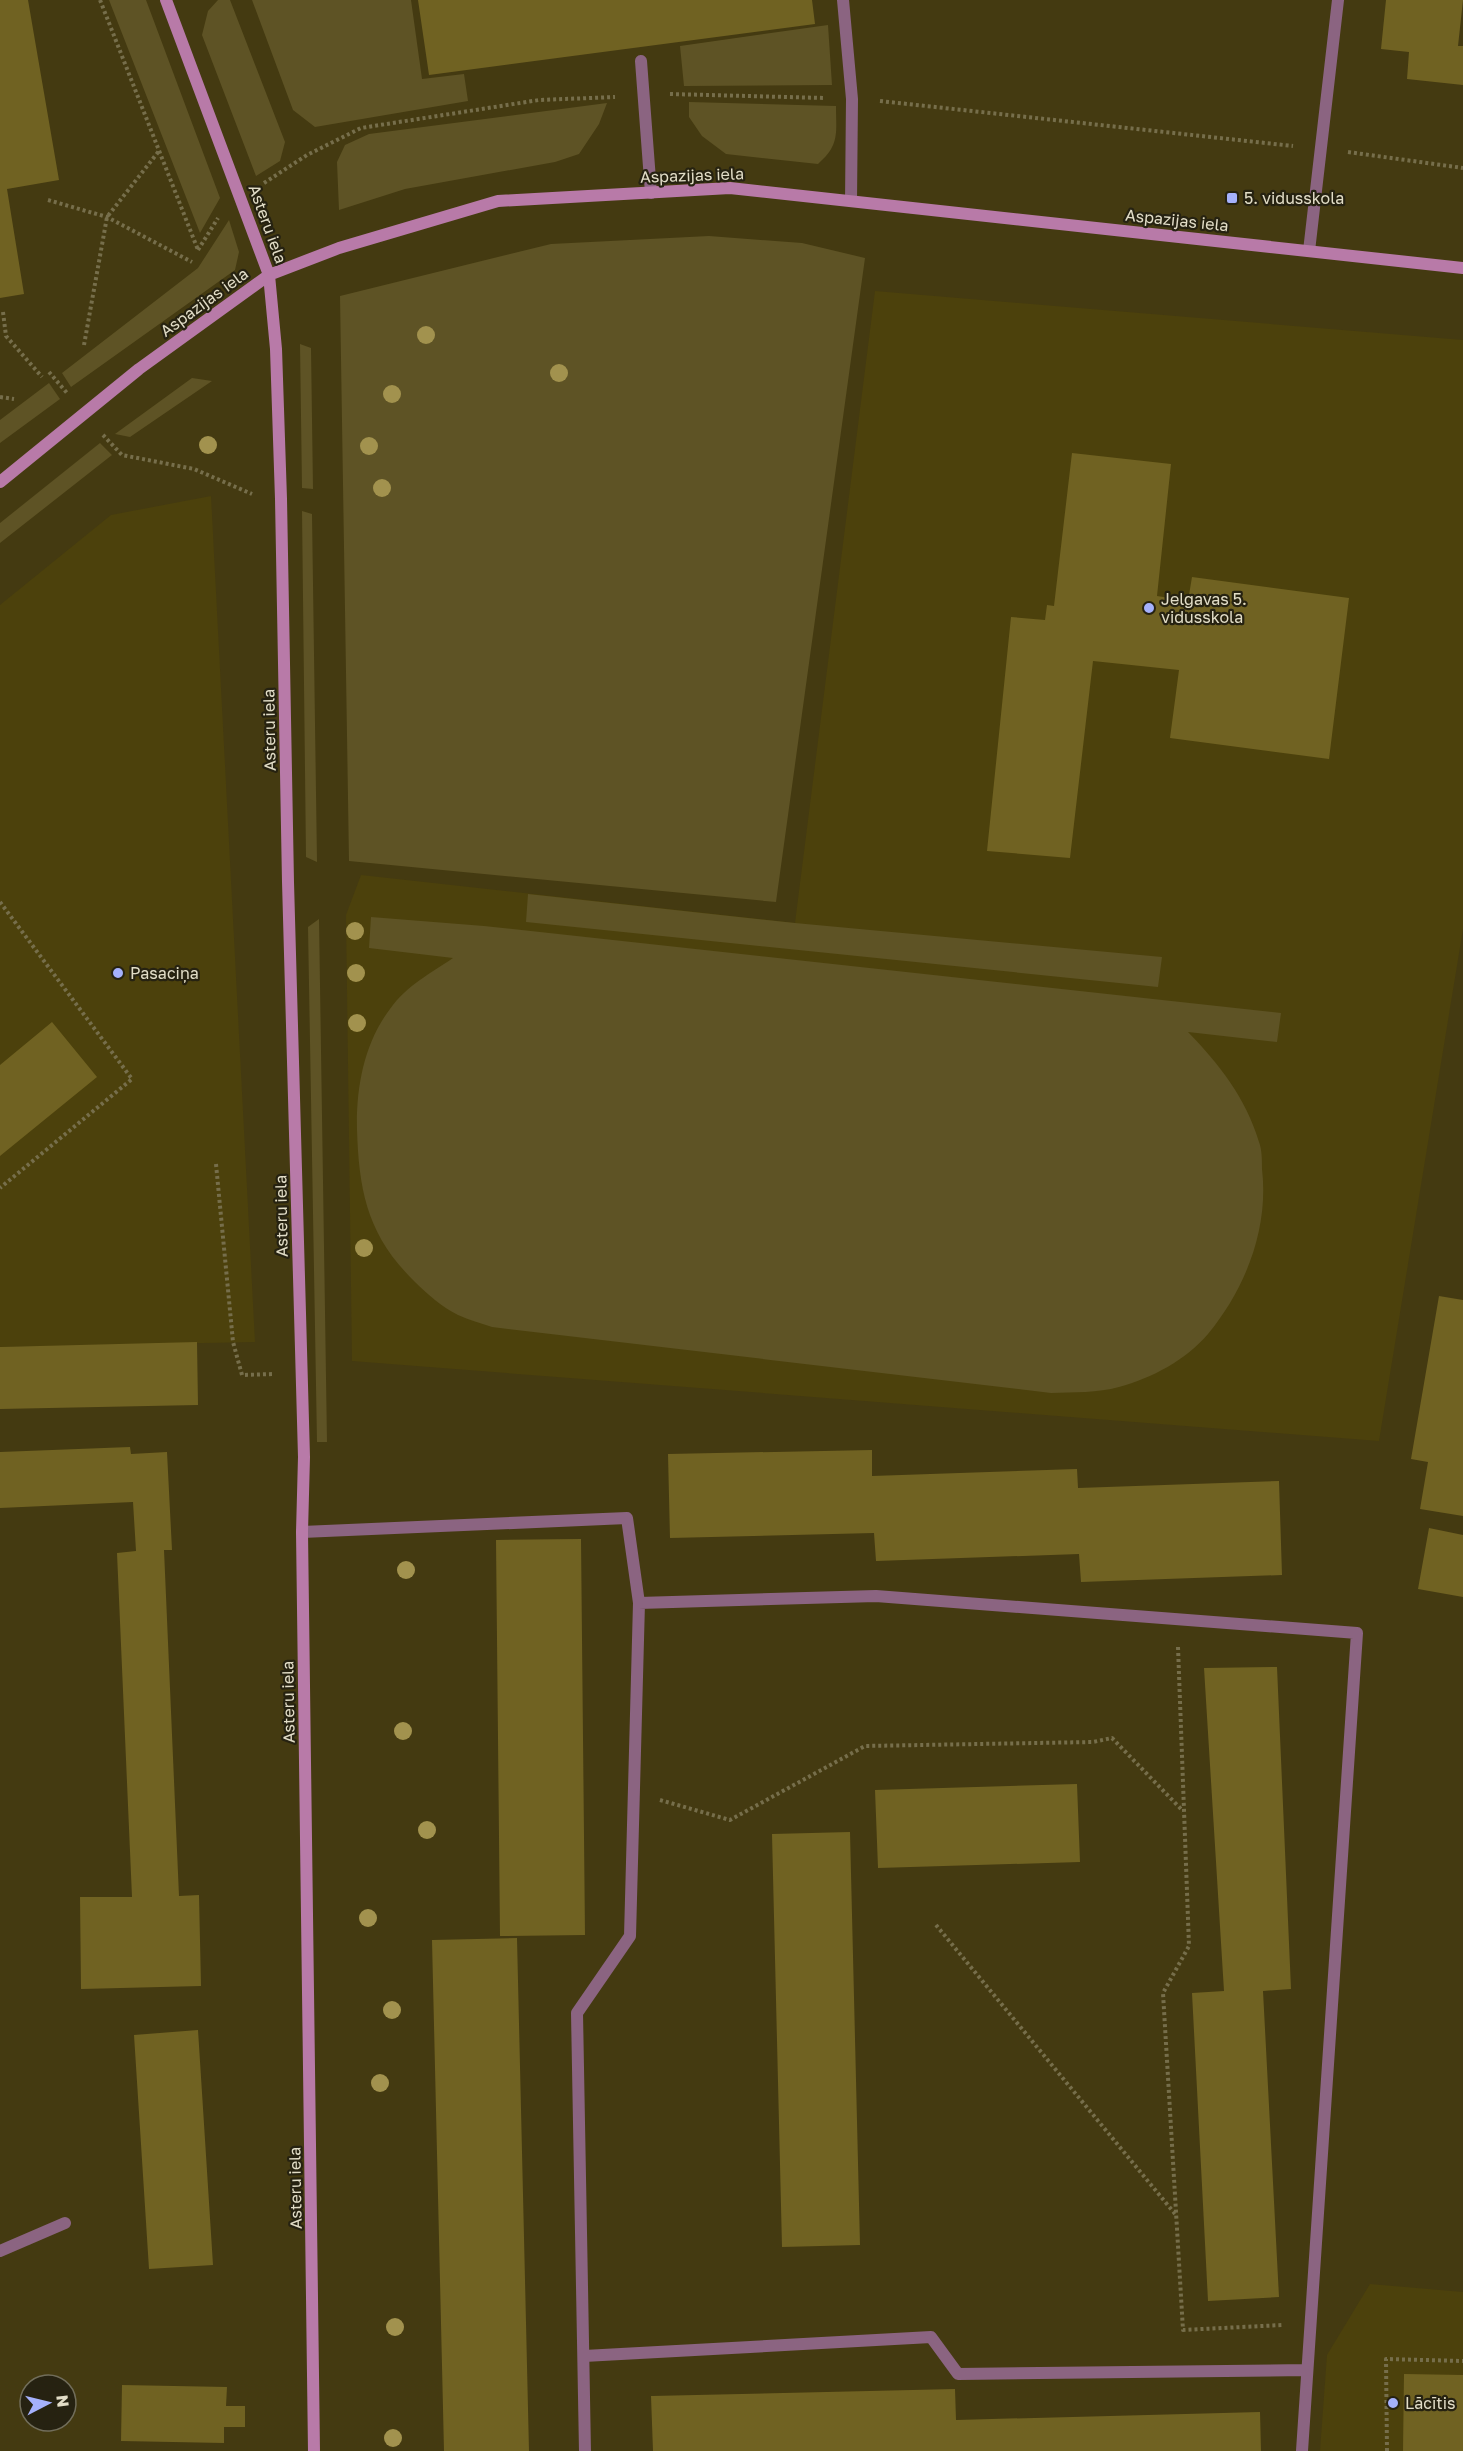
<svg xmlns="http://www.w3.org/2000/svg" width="1463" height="2451" font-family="'Golos Text',sans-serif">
<rect width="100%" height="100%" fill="#443a11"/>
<path fill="#4c410c" d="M875 291 1463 340V929L1379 1441 352 1361 346 915 361 875 795 923Z
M211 496 255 1342 0 1347V605L111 515Z
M1370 2284 1463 2292V2451H1320L1327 2355Z"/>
<path fill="#5e5325" d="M109 0H146L220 198 200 233Z
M218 0H230L285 142 280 161 256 176 202 35 208 11Z
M252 0H411L422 79 464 74 468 101 315 127 293 110Z
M828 25 832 85 684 86 680 46Z
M689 102 836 106C836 133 840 145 818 164L726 154 702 136 689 117Z
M607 103 599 124 579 154 555 162 405 189 339 210 337 162 345 145 369 134Z
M229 220 239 252 235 270 71 387 62 373 198 268Z
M709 236 802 243 865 258 776 902 349 861 340 296 551 244Z
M300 344 311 348 313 489 302 488Z
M192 378 212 381 130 437 115 434Z
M49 383 60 399 0 443V420Z
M100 443 112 455 0 543V523Z
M302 511 312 514 317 862 306 857Z
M528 894 795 923 1162 957 1158 987 526 922Z
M371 917 484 926 1281 1013 1277 1042 1188 1032C1219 1064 1246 1098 1259 1142 1262 1150 1262 1160 1262 1169 1269 1228 1246 1288 1208 1334 1186 1360 1152 1378 1119 1387 1098 1393 1073 1392 1051 1393L492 1327C481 1323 469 1320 458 1315 442 1307 427 1294 415 1282 368 1236 359 1193 357 1130 356 1088 364 1043 390 1009 407 985 430 974 453 958L369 948Z
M319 919 327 1442H317L308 927Z"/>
<path fill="#706222" d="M0 0H28L59 180 7 189 24 294 0 298Z
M418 0H812L815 24 429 75Z
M1386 0H1463L1458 46H1463V85L1407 79 1409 52 1381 49Z
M1072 453 1171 464 1157 596 1188 601 1192 577 1349 598 1329 759 1170 738 1179 670 1093 661 1070 858 987 851 1011 617 1045 620 1047 605 1054 606Z
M52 1022 97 1077 0 1156V1065Z
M1439 1296 1463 1300V1516L1420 1509 1428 1462 1411 1459Z
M197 1342 198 1405 0 1409V1347Z
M130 1447 131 1454 167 1452 172 1550H164L179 1896 199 1895 201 1986 81 1989 80 1897H132L117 1553 136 1551 133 1502 0 1508V1452Z
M872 1450V1476L1077 1469 1078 1488 1279 1481 1282 1575 1081 1582 1079 1554 876 1561 874 1533 670 1538 668 1454Z
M1429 1528 1463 1535V1597L1418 1589Z
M581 1539 585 1935 500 1936 496 1540Z
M1277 1667 1291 1989 1263 1991 1279 2297 1208 2301 1192 1993 1224 1991 1204 1668Z
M1077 1784 1080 1862 878 1868 875 1790Z
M850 1832 860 2245 782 2247 772 1834Z
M517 1938 529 2451H444L432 1940Z
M198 2030 213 2265 149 2269 134 2035Z
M1404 2374 1463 2375V2451H1403Z
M122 2385 227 2387 226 2406H245V2427H224V2443L121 2441Z
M955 2389 956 2420 1260 2412 1261 2451H653L651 2396Z"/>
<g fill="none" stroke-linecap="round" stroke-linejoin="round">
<path stroke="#766e4b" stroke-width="4" stroke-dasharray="3 3" stroke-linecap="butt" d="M100 0 198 250
M670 94 825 98
M880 101 1293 146
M1348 152 1463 168
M264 183 307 155 361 128 539 100 615 97
M48 200 107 217 192 262
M198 250 218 218
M3 312 6 336 42 377
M84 345 107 217 159 151
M49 372 67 393
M0 397 14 399
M103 435 122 455 194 469 252 494
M0 902 132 1079 0 1188
M216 1164 233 1342 242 1375 274 1374
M1178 1647 1189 1946 1163 1993 1183 2330 1282 2325
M660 1800 730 1820 865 1746 1093 1742 1112 1738 1183 1811
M936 1925 1176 2215
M1387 2451 1386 2359 1463 2361"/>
<path stroke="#8b6481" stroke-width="12" d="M843 0 852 99 851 201
M641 61 651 193
M1309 251 1338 0
M302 1532 627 1518 639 1603 876 1596 1357 1633 1302 2451
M0 2251 65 2223
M584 2356 931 2337 958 2374 1307 2370
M585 2451 577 2013 630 1936 639 1603"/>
<path stroke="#b87aa8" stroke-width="12" d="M166 0 269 275 276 349 281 499 288 882 304 1457 302 1532 314 2451
M0 482 139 369 269 275 339 248 498 201 730 188 1463 268"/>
</g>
<g fill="#a2924e">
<circle cx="426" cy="335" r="9"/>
<circle cx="559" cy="373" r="9"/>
<circle cx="392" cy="394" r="9"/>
<circle cx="208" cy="445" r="9"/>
<circle cx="369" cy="446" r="9"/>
<circle cx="382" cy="488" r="9"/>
<circle cx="355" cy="931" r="9"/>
<circle cx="356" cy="973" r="9"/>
<circle cx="357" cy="1023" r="9"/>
<circle cx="364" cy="1248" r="9"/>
<circle cx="406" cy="1570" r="9"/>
<circle cx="403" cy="1731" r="9"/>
<circle cx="427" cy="1830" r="9"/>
<circle cx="368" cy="1918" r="9"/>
<circle cx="392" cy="2010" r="9"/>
<circle cx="380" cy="2083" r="9"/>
<circle cx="395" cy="2327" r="9"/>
<circle cx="393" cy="2438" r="9"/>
</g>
<g fill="#a5b1fc" stroke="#262211" stroke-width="2">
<rect x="1226" y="192" width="12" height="12" rx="3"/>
<circle cx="1149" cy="608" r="6"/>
<circle cx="118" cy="973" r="6"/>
<circle cx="1393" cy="2403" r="6"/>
</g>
<g text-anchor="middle" stroke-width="4.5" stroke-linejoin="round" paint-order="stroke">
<g font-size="16" fill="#e2ddc7" stroke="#262211">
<text transform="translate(692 175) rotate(-2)" y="6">Aspazijas iela</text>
<text transform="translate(1177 220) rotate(6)" y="6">Aspazijas iela</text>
<text transform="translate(268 224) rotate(70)" y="6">Asteru iela</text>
<text transform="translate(204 302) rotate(-36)" y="6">Aspazijas iela</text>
<text transform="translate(269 730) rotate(-91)" y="6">Asteru iela</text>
<text transform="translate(281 1216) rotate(-91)" y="6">Asteru iela</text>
<text transform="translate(288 1702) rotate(-91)" y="6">Asteru iela</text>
<text transform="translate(295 2188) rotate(-91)" y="6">Asteru iela</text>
</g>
<g font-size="16" fill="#e2ddc7" stroke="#262211" text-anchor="start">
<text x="1244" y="204">5. vidusskola</text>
<text x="1161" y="605">Jelgavas 5.<tspan x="1161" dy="18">vidusskola</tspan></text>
<text x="130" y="979">Pasaciņa</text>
<text x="1405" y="2409">Lācītis</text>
</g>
</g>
<g transform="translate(48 2403) rotate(83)"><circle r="28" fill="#262211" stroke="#716d5a" stroke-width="1.5"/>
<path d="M0-4.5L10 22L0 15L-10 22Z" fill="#a5b1fc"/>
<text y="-9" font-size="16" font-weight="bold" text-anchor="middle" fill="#e2ddc7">N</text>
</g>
</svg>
